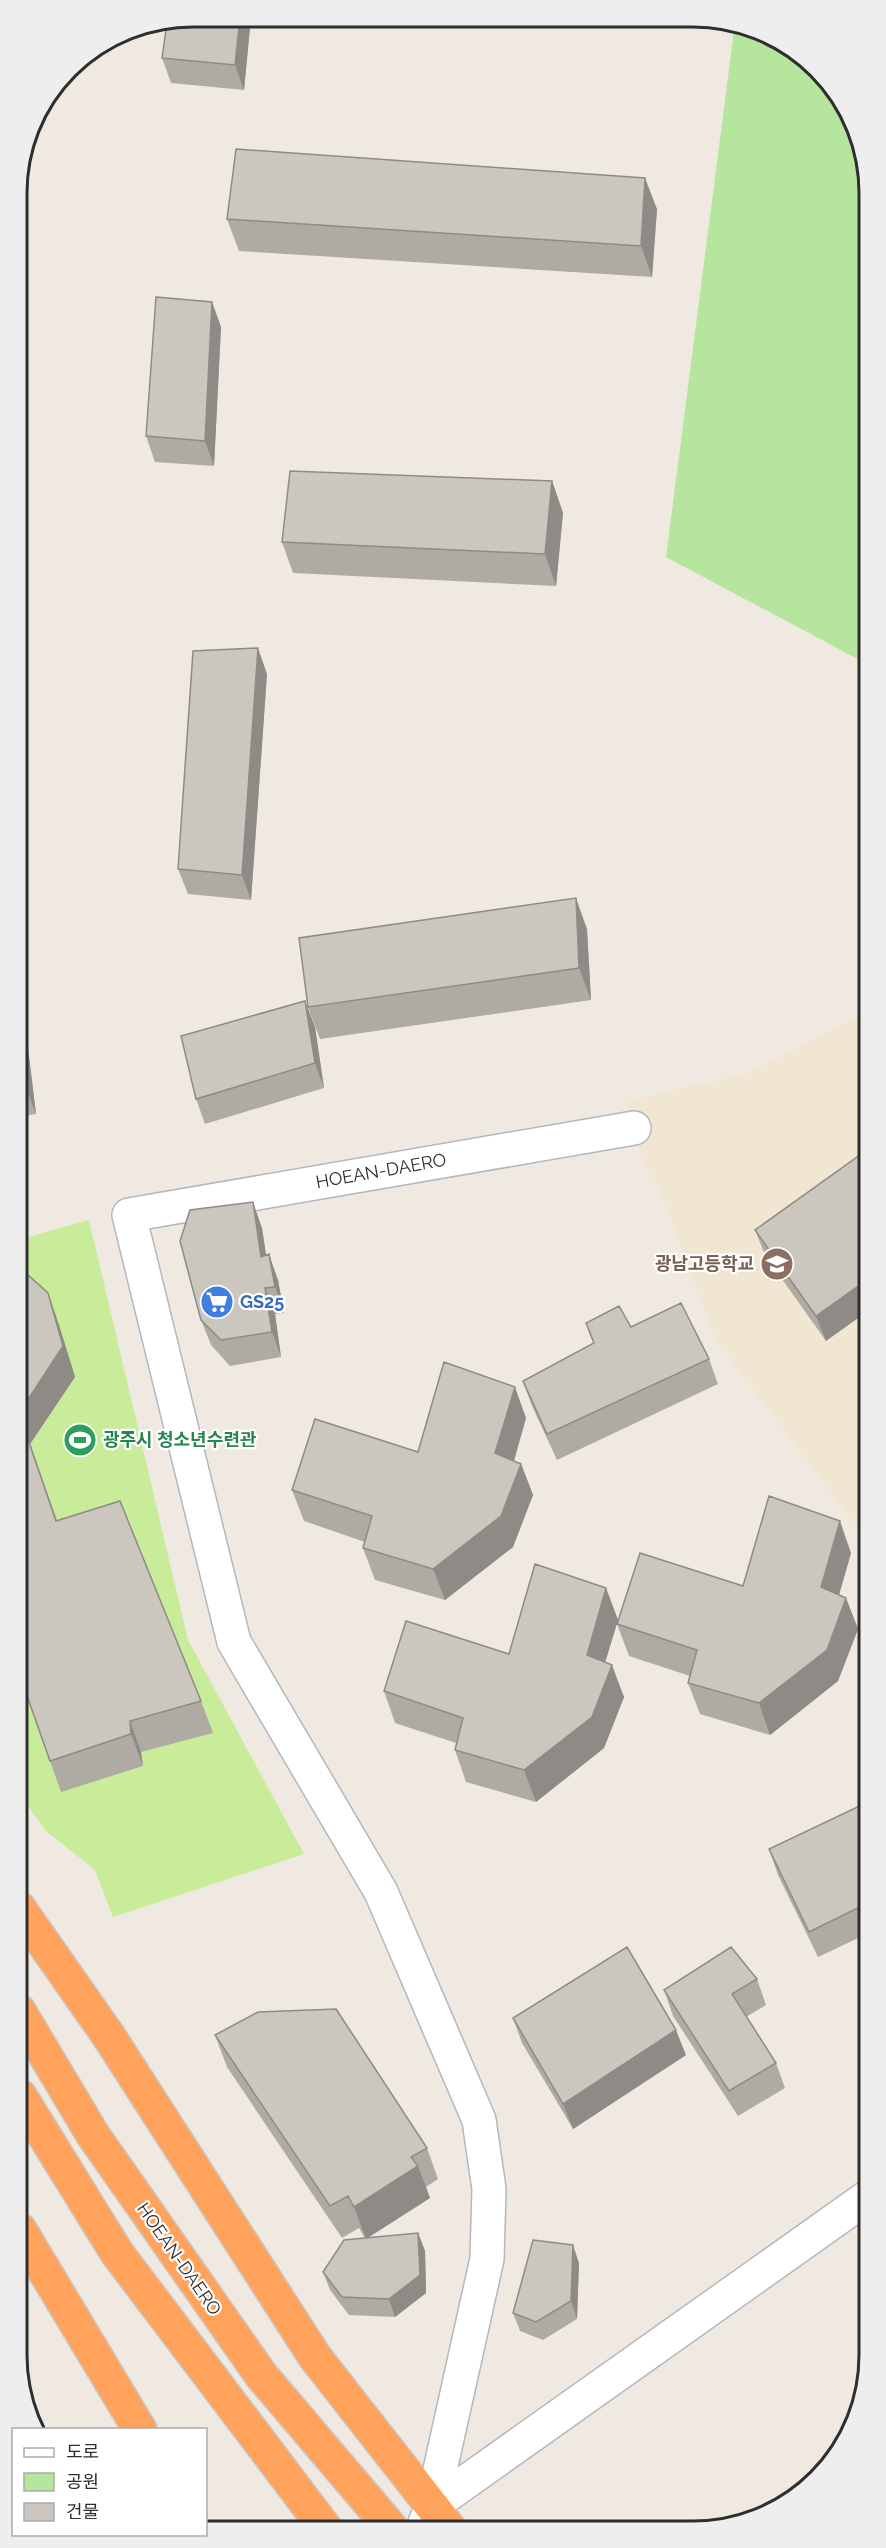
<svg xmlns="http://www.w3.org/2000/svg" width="886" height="2548" font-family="Raleway,'Noto Sans KR',sans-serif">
<rect width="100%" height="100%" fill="#efe9e1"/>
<path fill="#f0e6d1" d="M867 1011 868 1542 715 1339 659 1188 642 1159 627 1101 747 1073Z"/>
<path fill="#b6e59e" d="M735 23 781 40 818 69 866 159 867 664 666 557Z"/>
<path fill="#c9ec9a" d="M89 1220 188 1640 304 1854 113 1917 95 1870 46 1831 19 1794 18 1240Z"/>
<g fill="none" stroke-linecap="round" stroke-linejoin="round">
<g stroke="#b4b7c1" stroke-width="36">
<path id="minor" d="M432 2506 869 2196
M423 2528 432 2506 487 2259 489 2189 479 2120 381 1892 234 1642 129 1215 634 1128"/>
</g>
<g stroke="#c9c9c9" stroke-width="36">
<path id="highway" d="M19 1908 108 2035 315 2357 449 2528
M19 2011 93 2135 261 2375 391 2528
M20 2096 117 2253 325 2528
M20 2230 140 2430"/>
</g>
<use href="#minor" stroke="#fff" stroke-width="33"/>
<use href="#highway" stroke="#ffa35c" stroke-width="33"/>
</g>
<path fill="#afaba4" d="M193 16 251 17 244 90 171 83 162 58Z
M22 162 23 187H17V181Z
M657 209 652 277 239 251 227 219Z
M212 302 221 327 214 466 155 462 146 436Z
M552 481 563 513 556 586 293 573 282 542Z
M267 674 251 900 188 894 178 869Z
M587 929 591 1000 320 1039 308 1007Z
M305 1001 315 1027 324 1088 205 1124 196 1099Z
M18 1016 27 1040 36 1114 18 1117Z
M867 1150 826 1341 765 1255 755 1230Z
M262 1228 266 1255 278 1280 284 1313 275 1314 281 1357 230 1366 211 1345 201 1320Z
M18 1266 48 1293 59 1325 75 1377 30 1444 57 1520 201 1701 213 1733 141 1752 143 1766 61 1792 50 1761Z
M586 1323 631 1327 709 1359 718 1384 557 1460 532 1406 523 1381 593 1343Z
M526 1418 514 1461 521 1464 533 1495 513 1547 445 1600 375 1580 363 1548 365 1542 304 1521 292 1490Z
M851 1553 839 1595 846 1598 858 1629 838 1681 770 1735 700 1714 688 1683 690 1676 629 1656 617 1624Z
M606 1588 618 1620 605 1662 624 1697 604 1748 536 1802 466 1782 455 1750 456 1743 395 1723 384 1691 509 1654Z
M868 1802 869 1933 818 1957 778 1875 769 1849Z
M757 1979 766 2005 746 2017 776 2063 785 2088 738 2116 673 2016 664 1990Z
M513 2018 686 2055 573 2129 522 2043Z
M215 2035 427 2148 438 2179 426 2187 430 2198 367 2238 418 2233 425 2251 426 2293 395 2317 349 2315 330 2290 323 2272 365 2238 359 2228 342 2238 227 2067Z
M579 2263 577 2319 543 2340 520 2331 513 2313Z"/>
<path fill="#8e8b86" d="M240 17H251L244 90 235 65Z
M22 162 23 187 19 174Z
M645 178 657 209 652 277 641 246Z
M212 302 221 327 214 466 205 441Z
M552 481 563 513 556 586 545 554Z
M258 648 267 674 251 900 242 875Z
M576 898 587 929 591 1000 579 968Z
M305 1001 315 1027 324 1088 315 1063Z
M18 1016 27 1040 36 1114 24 1083 18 1032Z
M253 1202 262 1228 270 1282 261 1257Z
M269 1254 278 1280 284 1313 275 1287Z
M868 1279V1311L826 1341 816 1316Z
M265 1288 275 1314 281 1357 272 1332Z
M48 1293 59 1325 75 1377 30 1444 68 1552 19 1413Z
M515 1387 526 1418 507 1485 495 1453Z
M521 1464 533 1495 513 1547 445 1600 433 1569Z
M840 1521 851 1553 832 1619 821 1587Z
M606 1588 618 1620 598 1686 587 1655Z
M846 1598 858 1629 838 1681 770 1735 759 1703Z
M612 1665 624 1697 604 1748 536 1802 524 1770Z
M130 1721 141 1752 143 1766 131 1734Z
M676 2030 686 2055 573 2129 563 2104Z
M418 2166 430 2198 366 2239 354 2207Z
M418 2233 425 2251 426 2293 395 2317 389 2299Z
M573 2245 579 2263 577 2319 571 2301Z"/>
<path fill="#cbc7bf" stroke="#8e8b86" stroke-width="1.5" d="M193 16 240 17 235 65 162 58 167 22Z
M236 149 645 178 641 246 227 219Z
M156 297 212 302 205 441 146 436Z
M290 471 552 481 545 554 282 542Z
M258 648 242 875 178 869 193 651Z
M576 898 579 968 308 1007 299 938Z
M305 1001 315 1063 196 1099 181 1036Z
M18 1032 24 1083H18Z
M867 1150 868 1279 816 1316 755 1230Z
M253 1202 261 1257 269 1254 275 1287 265 1288 272 1332 221 1340 201 1320 180 1241 190 1210Z
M18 1266 48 1293 63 1346 19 1413 56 1521 120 1501 201 1701 130 1721 131 1734 50 1761 19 1673Z
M681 1303 709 1359 547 1434 523 1381 594 1343 586 1323 619 1306 631 1327Z
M444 1362 515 1387 495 1453 521 1464 501 1516 433 1569 363 1548 372 1516 292 1490 315 1419 418 1452Z
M769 1496 840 1521 821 1587 846 1598 827 1650 759 1703 688 1683 697 1650 617 1624 640 1553 743 1586Z
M535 1564 606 1588 587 1655 612 1665 592 1717 524 1770 455 1750 463 1718 384 1691 406 1621 509 1654Z
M868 1802V1903L809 1932 769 1849Z
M627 1947 676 2030 563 2104 513 2018Z
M731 1947 757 1979 732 1994 776 2063 729 2091 664 1990Z
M336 2009 427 2148 411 2157 418 2166 354 2207 348 2196 330 2206 215 2035 258 2012Z
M418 2233 420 2275 389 2299 342 2297 323 2272 344 2240Z
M533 2240 573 2245 571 2301 536 2322 513 2313Z"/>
<defs>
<g id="school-disc" transform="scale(1.725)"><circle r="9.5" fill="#8d6e63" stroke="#fff"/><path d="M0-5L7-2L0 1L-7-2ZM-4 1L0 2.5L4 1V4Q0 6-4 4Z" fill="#fff"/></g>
<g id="supermarket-disc" transform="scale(1.725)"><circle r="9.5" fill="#3f7fe0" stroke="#fff"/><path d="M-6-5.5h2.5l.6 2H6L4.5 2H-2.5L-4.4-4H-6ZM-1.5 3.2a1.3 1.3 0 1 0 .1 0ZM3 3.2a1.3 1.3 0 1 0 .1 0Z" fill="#fff"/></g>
<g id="stadium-disc" transform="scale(1.725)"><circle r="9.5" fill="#2e9e5b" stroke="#fff"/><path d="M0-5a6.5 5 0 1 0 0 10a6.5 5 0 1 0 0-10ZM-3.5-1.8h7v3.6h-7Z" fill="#fff"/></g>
</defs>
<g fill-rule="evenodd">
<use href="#school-disc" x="777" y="1264"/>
<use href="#supermarket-disc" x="217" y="1302"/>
<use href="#stadium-disc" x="80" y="1440"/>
</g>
<g text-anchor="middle" stroke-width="4.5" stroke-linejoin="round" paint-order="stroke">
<g font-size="18" fill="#2e2e2e" stroke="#fff">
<text transform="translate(381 1171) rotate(-10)" y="6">HOEAN-DAERO</text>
<text transform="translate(179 2259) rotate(55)" y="6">HOEAN-DAERO</text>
</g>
<g font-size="18" font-weight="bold" fill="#785e54" stroke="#fff" text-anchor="end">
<text x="754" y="1270">광남고등학교</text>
</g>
<g font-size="18" font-weight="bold" fill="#366cbe" stroke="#fff" text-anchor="start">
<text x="240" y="1308">GS25</text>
</g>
<g font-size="18" font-weight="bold" fill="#27864d" stroke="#fff" text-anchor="start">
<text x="103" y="1446">광주시 청소년수련관</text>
</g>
</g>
<path d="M0 0H886V2548H0ZM193 27H693A166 166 0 0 1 859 193V2355A166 166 0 0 1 693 2521H193A166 166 0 0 1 27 2355V193A166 166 0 0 1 193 27Z" fill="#eee" fill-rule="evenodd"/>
<path fill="none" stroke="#2e2e2e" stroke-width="3" d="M193 27H693A166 166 0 0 1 859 193V2355A166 166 0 0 1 693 2521H193A166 166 0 0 1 27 2355V193A166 166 0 0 1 193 27Z"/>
<rect x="12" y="2428" width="195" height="108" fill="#ffffff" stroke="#ababab" stroke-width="1.5"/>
<rect x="24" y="2448" width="30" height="9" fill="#ffffff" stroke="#ababab" stroke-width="1.5"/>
<text x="66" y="2458" font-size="18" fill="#2e2e2e">도로</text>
<rect x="24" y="2473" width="30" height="18" fill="#b6e59e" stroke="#ababab" stroke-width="1.5"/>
<text x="66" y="2488" font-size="18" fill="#2e2e2e">공원</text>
<rect x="24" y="2503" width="30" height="18" fill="#cbc7bf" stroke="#ababab" stroke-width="1.5"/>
<text x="66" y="2518" font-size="18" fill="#2e2e2e">건물</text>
</svg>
